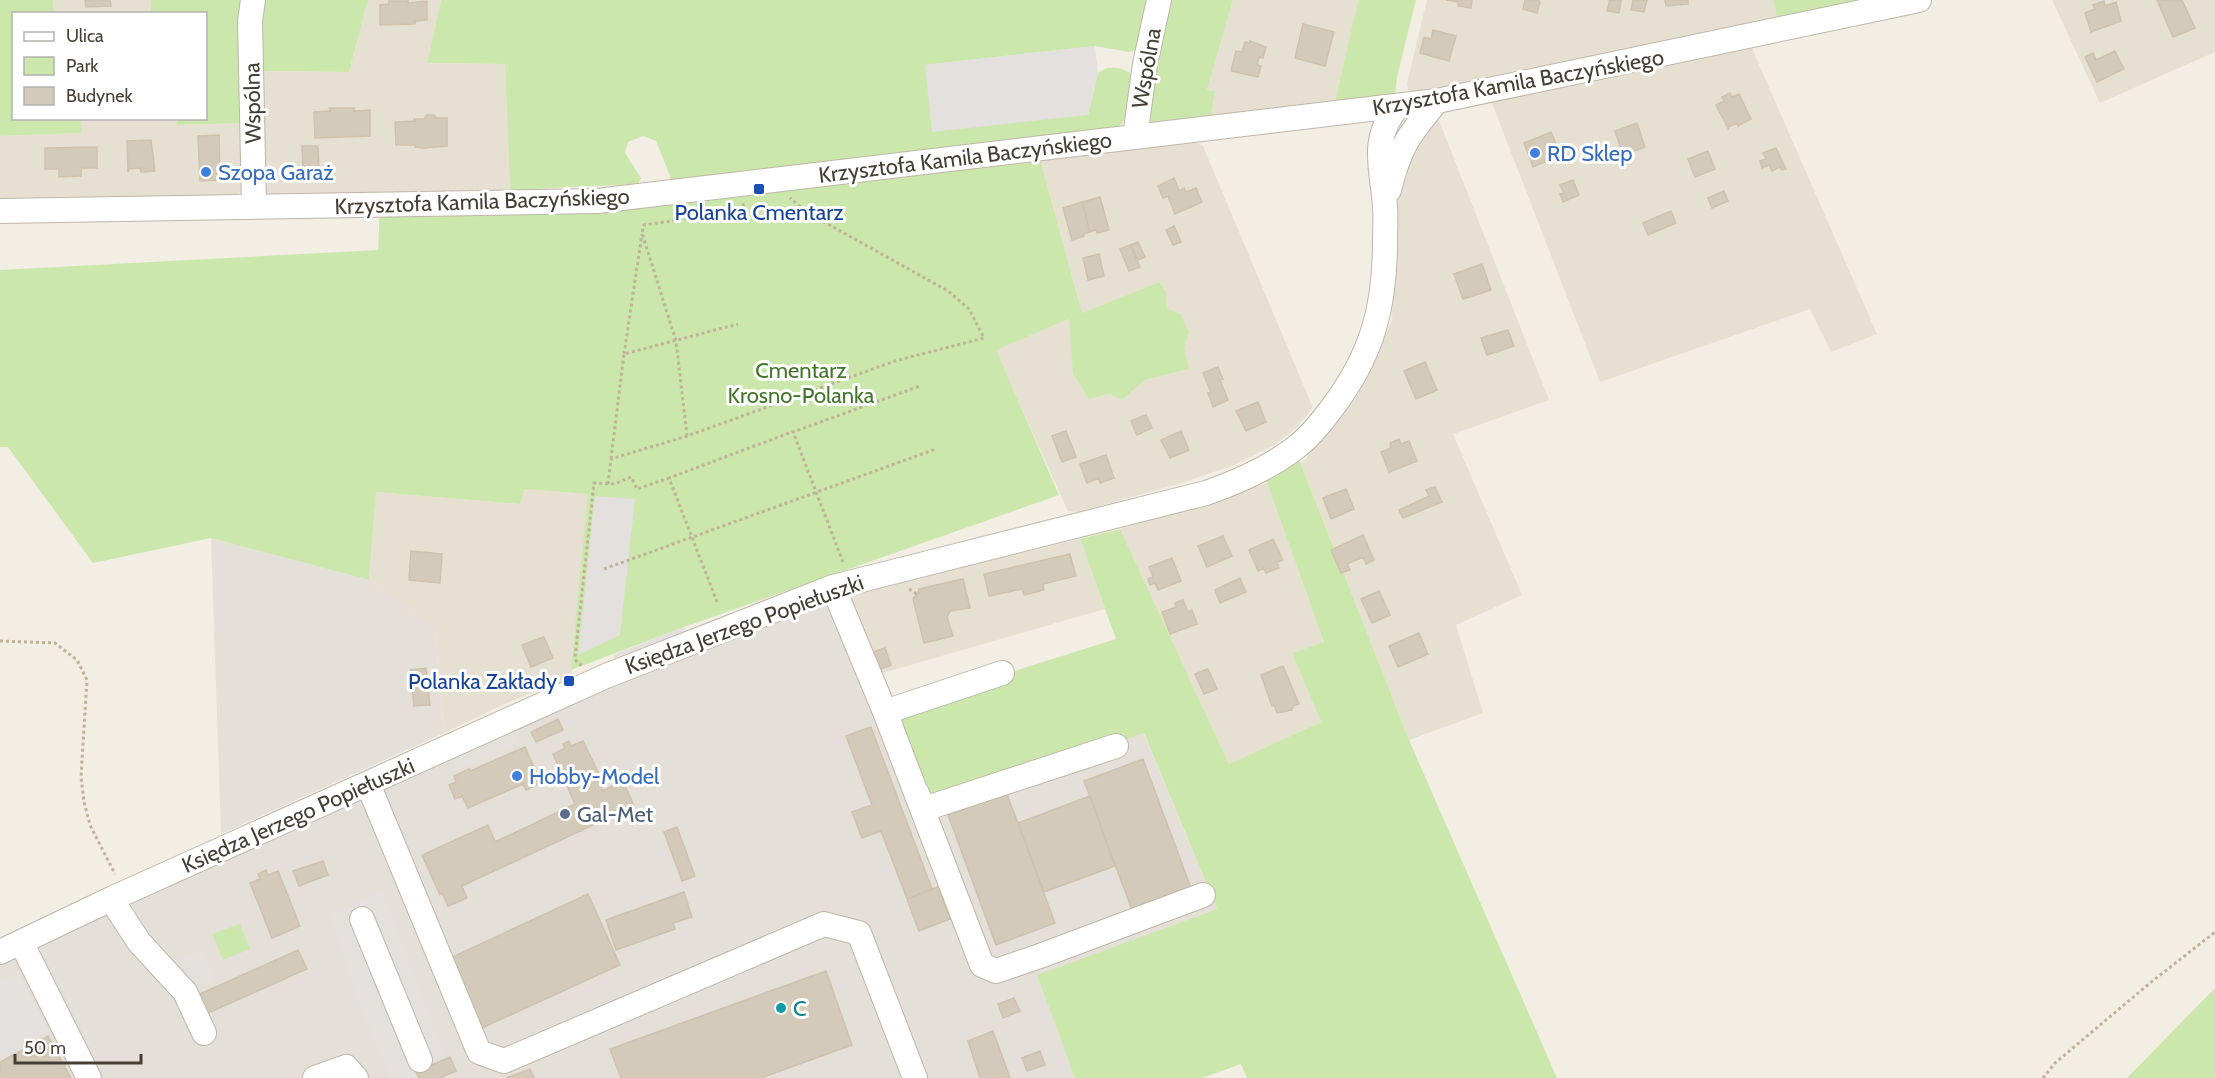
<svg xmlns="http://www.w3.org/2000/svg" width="2215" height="1078" font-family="Cabin,sans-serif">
<rect width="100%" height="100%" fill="#f2eee4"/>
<path fill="#e6e0d2" d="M53 0H151V13H54Z
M368 0H441L427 63 505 64 510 190 265 195 262 71 349 72Z
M1233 0H1358L1334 106 1211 118 1215 91 1207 90Z
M1427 0H1773L1778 21 1418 95 1408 90 1407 83Z
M2052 0H2215V52L2100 103Z
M1750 44 1877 334 1831 352 1810 309 1600 382 1490 98Z
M1438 118 1549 400 1453 434 1522 595 1456 625 1483 713 1409 740 1301 464 1358 394 1392 320 1398 195 1415 144Z
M80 119H177L178 125 242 123 243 189 236 197 0 203V136L80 133Z
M1195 141 1203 146 1313 408 1296 428 1274 445 1234 465 1182 483 1078 512 1068 511 995 350 1069 319 1072 342 1089 399 1110 394 1122 400 1145 380 1189 369 1167 309 1166 292 1159 282 1082 313 1040 159Z
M1267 483 1324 642 1292 653 1321 722 1229 764 1120 529Z
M525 489 589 494 571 677 502 705 444 733 435 629 369 580 376 492 520 504Z
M1080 539 1105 609 879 674 852 600 856 592Z"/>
<path fill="#e4e0d9" d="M211 538 369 580 435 629 444 733 221 834Z
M833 587 924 808 1143 732 1217 909 1038 975 1075 1078H0V952Z"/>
<path fill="#cbe7ac" d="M0 0H53L54 13 14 14V118L80 119 81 133 0 136Z
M151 0H243L242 123 177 125V119L206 118V14L151 13Z
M263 0H368L349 72 262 71Z
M441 0H1152L1137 50 1129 52 1095 46 925 65 1088 115 1098 73C1109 64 1121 67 1132 74L1126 117 1120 126 1108 130 669 184 670 176 656 141 643 136 628 142 625 153 641 178 638 184 510 190 505 64 427 63Z
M1169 0H1233L1207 90 1215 91 1211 118 1151 125 1147 122 1145 106Z
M1358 0H1416L1397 77 1395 97 1334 106Z
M1773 0H1880L1778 21Z
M1040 159 1082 313 1159 282 1166 292 1167 308 1180 314 1189 332 1184 347 1189 369 1145 380 1122 400 1110 394 1089 399 1073 374 1069 319 996 350 1059 495 684 627 571 670 588 494 525 489 520 504 376 492 369 580 211 538 93 563 8 447H0V270L378 250 380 206Z
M1295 449 1409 740 1557 1078H1247L1241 1064 1202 1078H1075L1037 975 1217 909 1144 733 924 809 885 712 1116 639 1080 539 1120 529 1229 764 1321 722 1292 653 1324 642 1262 469Z
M240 924 250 949 223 960 212 934Z
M2215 988V1078H2127Z"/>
<path fill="#e3e0dd" d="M1095 46 1098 73 1088 115 932 132 925 65Z
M595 496 635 499 620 635 578 655Z
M684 627 688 637 617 666 613 655Z
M511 728 518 743 452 773 446 758Z
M382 890 445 1058 414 1070 416 1078H392L361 1009 331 914Z
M202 950 214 979 188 990 167 963Z
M16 973 50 1032 0 1059V981Z"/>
<path fill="#d4caba" stroke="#cfc2ad" stroke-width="1.5" d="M85 0H110L111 6 86 7Z
M1446 0H1472L1471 8 1458 6 1459 2Z
M1525 0H1538L1540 2 1537 13 1523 9Z
M1607 0H1621L1619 13 1607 11 1610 0Z
M1633 0H1647L1644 12 1631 10Z
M1665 0H1688V4L1666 6Z
M2157 0H2182L2195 28 2173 37Z
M389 1H408V3L427 1V20L415 21V24L380 25V5L389 4Z
M2104 1 2105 6 2116 2 2121 21 2091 32 2085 13 2095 9 2093 5Z
M1303 24 1334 32 1325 66 1295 58Z
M1433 30 1456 36 1449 61 1420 53 1424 37 1431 39Z
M1250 41 1266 47 1263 58 1259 57 1257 65 1261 66 1258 77 1231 71 1236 51 1242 52 1245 42 1250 43Z
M2115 51 2124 69 2097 82 2085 57 2093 53 2096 60Z
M1730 93 1732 97 1739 94 1751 119 1738 126 1737 123 1728 127 1729 130 1716 105 1724 101 1722 97Z
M329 108H354V111L370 110V136L315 138 314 112 330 111Z
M427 115H434L437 118H447V146L425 148 415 147V145H396L395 122 415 121 414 119H424Z
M1637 123 1645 147 1623 155 1615 131Z
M1551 132 1561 155 1533 167 1524 143Z
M219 135 220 180 200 181 198 136Z
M151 140 155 171 141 172 140 168 129 169 128 172 127 141Z
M302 146H318L319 169 303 170Z
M97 147V168H81V176L59 177V169H45V148Z
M1776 148 1786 169 1782 170 1780 167 1772 171 1769 165 1762 168 1760 161 1766 159 1763 153Z
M1708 151 1715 169 1695 177 1688 159Z
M1174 178 1179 191 1184 188 1186 192 1196 188 1202 202 1175 214 1168 196 1163 198 1158 186Z
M1573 180 1579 195 1563 202 1560 194 1564 193 1560 185Z
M1724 191 1728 201 1712 208 1708 198Z
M1100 197 1109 230 1097 233 1096 230 1090 232 1082 202Z
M1082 202 1090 232 1083 234 1084 236 1072 240 1063 208Z
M1671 211 1676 223 1648 235 1643 223Z
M1174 226 1181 242 1173 245 1166 230Z
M1138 242 1145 257 1138 260 1131 245Z
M1130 245 1140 267 1129 271 1120 249Z
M1099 254 1104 276 1088 280 1083 258Z
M1482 264 1491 290 1463 299 1454 274Z
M1508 330 1514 346 1487 355 1481 338Z
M1425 362 1437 390 1416 399 1404 371Z
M1218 367 1223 379 1220 380 1228 400 1213 407 1208 393 1211 392 1203 373Z
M1258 402 1266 422 1246 431 1236 411Z
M1146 415 1152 428 1137 435 1131 421Z
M1066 431 1076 457 1062 462 1052 436Z
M1181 431 1189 450 1170 458 1161 440Z
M1399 439 1401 444 1409 441 1417 461 1389 472 1381 452 1391 448 1390 443Z
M1106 455 1114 478 1100 483 1099 478 1087 483 1080 464Z
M1435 487 1442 502 1403 518 1399 510 1429 496 1426 490Z
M1346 489 1354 509 1331 519 1323 498Z
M1363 535 1374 560 1366 564 1363 557 1347 564 1350 570 1341 573 1331 550Z
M1223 536 1232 556 1207 567 1198 546Z
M1273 539 1283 560 1277 562 1279 568 1266 573 1263 568 1258 571 1249 550Z
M411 551 442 554 440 583 409 580Z
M1070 554 1076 576 1043 584 1044 590 1024 595 1022 589 989 596 984 574Z
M1172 558 1181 581 1158 590 1155 583 1150 585 1148 579 1153 577 1149 567Z
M1240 578 1246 592 1220 603 1215 590Z
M963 579 970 608 950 611 947 617 953 636 924 643 913 599 915 596 919 593 918 592 919 589Z
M1379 591 1390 615 1372 623 1361 599Z
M1183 600 1188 612 1192 610 1197 624 1170 634 1162 612 1176 607 1175 603Z
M1419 633 1428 654 1398 667 1389 646Z
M544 637 553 658 531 667 522 645Z
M885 648 891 665 879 670 873 652Z
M1283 666 1299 704 1293 706 1292 710 1277 713 1274 705 1272 706 1261 675Z
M426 668 430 705 414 706 410 670Z
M1208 669 1217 689 1204 694 1195 674Z
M558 719 563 730 536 742 531 732Z
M871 727 932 889 907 899 881 831 862 838 852 812 872 805 846 736Z
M569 741 571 746 583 741 600 776 597 778 603 791 623 781 634 806 462 886 467 898 448 906 442 893 440 895 422 855 488 825 495 842 575 804 553 754 565 748 563 744Z
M525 747 541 783 526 790 523 784 468 808 462 796 455 799 449 785 456 782 454 776 469 769 470 771Z
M1143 759 1191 888 1132 910 1084 781Z
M1007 794 1055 923 996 945 948 815Z
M1090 796 1115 866 1044 892 1018 823Z
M677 827 695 876 682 881 664 832Z
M323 861 328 875 299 886 293 871Z
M266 870 268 875 278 871 300 926 272 938 250 883 260 879 258 874Z
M938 887 950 919 919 931 907 899Z
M684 892 692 917 673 923 675 929 616 950 606 920Z
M588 894 620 965 482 1028 448 959Z
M298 950 307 969 206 1014 198 995Z
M826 971 852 1045 761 1078H621L610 1049Z
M1014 998 1020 1011 1003 1018 998 1004Z
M993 1031 1010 1078H980L968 1041Z
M48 1036 71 1078H0V1062Z
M1040 1051 1045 1065 1027 1071 1022 1058Z
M450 1057 456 1071 440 1078H419L416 1072Z
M530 1069 534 1078H506Z"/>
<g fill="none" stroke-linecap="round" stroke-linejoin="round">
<g stroke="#beb6a7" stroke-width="26">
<path id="minor" d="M253 0 250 21 254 206
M1135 137 1145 64 1159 0
M1389 190C1399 148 1409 134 1437 101
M0 211 597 201 1437 101 1919 0
M833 587 885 712 982 965 996 971 1040 956 1203 895
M891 727 885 712 1002 673
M368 784 479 1052 504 1061 824 924 859 933 915 1078
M917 793 924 809 1116 746
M111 899 139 942 185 992 204 1033
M362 919 420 1060
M21 942 89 1078
M0 952 111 899 606 676 833 587 1206 493C1238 482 1268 469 1295 448 1310 437 1321 423 1332 408 1372 355 1385 308 1385 242 1385 230 1386 218 1385 206 1382 168 1370 139 1398 106
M315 1078 346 1067 356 1078"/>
</g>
<path stroke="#bfb298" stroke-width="3" stroke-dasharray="3 3" stroke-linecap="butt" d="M624 354 642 234
M687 436 676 341 642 233 644 225 733 212 745 204
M611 459 624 354 738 324
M608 484 611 459 687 436 895 361 984 338 969 309 948 291 808 213 790 198
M843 562 793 432 920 386
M604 569 936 449
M909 589 918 595
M717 602 669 478 792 432
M0 641 55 643 77 660 87 680 81 777 84 802 90 825 115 874
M582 665 577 663 575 657 594 483 614 484 631 477 637 489 669 478
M2043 1078 2055 1063 2150 983 2215 932"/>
<use href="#minor" stroke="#fff" stroke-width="24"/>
</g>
<g fill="#3f7fe0" stroke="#fff" stroke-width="2">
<circle cx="1535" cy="153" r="6"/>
<circle cx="206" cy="172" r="6"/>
<circle cx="517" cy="776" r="6"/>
</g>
<g fill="#1a4fb4" stroke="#fff" stroke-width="2">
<rect x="753" y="183" width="12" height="12" rx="3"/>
<rect x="563" y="675" width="12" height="12" rx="3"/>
</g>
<circle fill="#5c6f8a" stroke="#fff" stroke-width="2" cx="565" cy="814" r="6"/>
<circle fill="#0f9aa8" stroke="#fff" stroke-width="2" cx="781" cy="1008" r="6"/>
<g text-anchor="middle" stroke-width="6" stroke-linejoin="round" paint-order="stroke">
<g font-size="22" fill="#443e34" stroke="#fff">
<text transform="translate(1146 68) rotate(-80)" y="8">Wspólna</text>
<text transform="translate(1518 82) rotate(-10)" y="8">Krzysztofa Kamila Baczyńskiego</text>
<text transform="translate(252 103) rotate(-91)" y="8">Wspólna</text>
<text transform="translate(965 157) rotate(-7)" y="8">Krzysztofa Kamila Baczyńskiego</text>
<text transform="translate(482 201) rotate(-2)" y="8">Krzysztofa Kamila Baczyńskiego</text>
<text transform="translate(744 624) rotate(-20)" y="8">Księdza Jerzego Popiełuszki</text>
<text transform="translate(298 815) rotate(-24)" y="8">Księdza Jerzego Popiełuszki</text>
</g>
<g font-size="22" fill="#366cbe" stroke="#fff" text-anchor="start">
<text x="1547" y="161">RD Sklep</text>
<text x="218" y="180">Szopa Garaż</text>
<text x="529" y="784">Hobby-Model</text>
</g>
<g font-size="22" fill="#164399" stroke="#fff">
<text x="759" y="220">Polanka Cmentarz</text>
<text x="557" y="689" text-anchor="end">Polanka Zakłady</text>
</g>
<g font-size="22" fill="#437628" stroke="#fff">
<text x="801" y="378">Cmentarz<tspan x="801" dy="25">Krosno-Polanka</tspan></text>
</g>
<g font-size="22" fill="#4e5e75" stroke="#fff" text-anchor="start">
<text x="577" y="822">Gal-Met</text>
</g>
<g font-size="22" fill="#0d838f" stroke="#fff" text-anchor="start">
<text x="793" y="1016">C</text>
</g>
</g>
<rect x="12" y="12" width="195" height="108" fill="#ffffff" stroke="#b4b2ae" stroke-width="1.5"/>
<rect x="24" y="32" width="30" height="9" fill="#ffffff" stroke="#b4b2ae" stroke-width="1.5"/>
<text x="66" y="42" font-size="18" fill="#443e34">Ulica</text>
<rect x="24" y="57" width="30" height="18" fill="#cbe7ac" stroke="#b4b2ae" stroke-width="1.5"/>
<text x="66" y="72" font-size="18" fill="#443e34">Park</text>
<rect x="24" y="87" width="30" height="18" fill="#d4caba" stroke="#b4b2ae" stroke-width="1.5"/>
<text x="66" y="102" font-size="18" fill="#443e34">Budynek</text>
<path d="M15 1054v9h126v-9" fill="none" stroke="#443e34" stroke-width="3"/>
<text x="24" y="1054" font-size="18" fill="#443e34" stroke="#ffffff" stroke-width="4.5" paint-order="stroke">50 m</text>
</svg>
